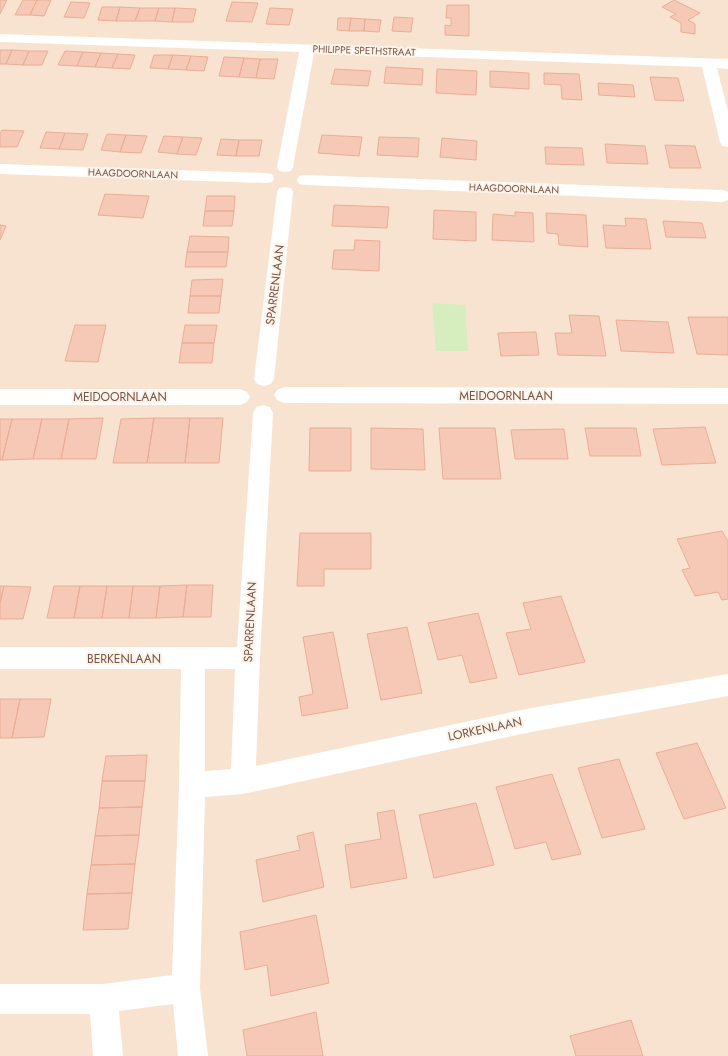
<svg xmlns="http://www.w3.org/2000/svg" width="728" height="1056" font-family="Jost,sans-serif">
<rect width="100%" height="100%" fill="#fef0e1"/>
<path fill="#f8e3d1" d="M0 0H728V1056H0Z"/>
<path fill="#d6edbe" d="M432 303 465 305 468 351H436Z"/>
<path fill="#f6c9b6" stroke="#eaad95" d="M0 0H7L0 14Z
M23 0H37L30 15H15Z
M37 0H51L44 16 30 15Z
M674 0 700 13 688 20 695 24V34L681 32V23L670 17 676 14 662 7Z
M71 2 90 3 84 18 64 17Z
M232 2 258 3 252 22 226 21Z
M447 5H469V36L445 35V25L451 26V18H446Z
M102 7H120L116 21 98 20Z
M120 7 140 8 135 21H116Z
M140 8H159L155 21H135Z
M159 8H175L172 22 155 21Z
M175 8 196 9 193 22H172Z
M270 8 293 9 289 25 266 24Z
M394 17 413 18 411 32 392 31Z
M338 18H351L349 31 337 30Z
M351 18 365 19 364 31H349Z
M365 19 381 20 379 32 364 31Z
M0 50H12L6 64H0Z
M12 50 29 51 23 65 6 64Z
M29 51H48L42 65H23Z
M65 51 83 52 77 66 58 65Z
M83 52 101 53 95 67 77 66Z
M101 53 118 54 112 68 95 67Z
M118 54 135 55 130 69 112 68Z
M154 55H173L168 69 150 68Z
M173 55 191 56 186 70 168 69Z
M191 56 208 57 204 71 186 70Z
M224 57 244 58 239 77 219 76Z
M244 58 260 59 256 78 239 77Z
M260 59H278L274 79 256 78Z
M386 67 423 69 422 85 384 83Z
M335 69 371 71 368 86 331 84Z
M437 69 477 71 476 95 436 93Z
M490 71 529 73V89L490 87Z
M544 73 579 74 582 100 562 99 561 85 544 84Z
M650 77 678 78 684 101 655 100Z
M598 83 633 85 635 97 599 95Z
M2 130 24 131 17 147H0V134Z
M46 132 65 133 59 149 40 148Z
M65 133 88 134 83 150 59 149Z
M107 134 126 135 120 152 101 150Z
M126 135 147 136 141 153 120 152Z
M322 135 362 137 359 156 318 153Z
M164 136 183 137 177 154 158 152Z
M183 137 202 138 196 155 177 154Z
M379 137 419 138 418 157 377 155Z
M442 138 477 141 476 160 440 157Z
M221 139 239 140 236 156 217 155Z
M239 140H262L259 156H236Z
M605 144 645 146 648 164 607 163Z
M665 145 695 146 701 168H670Z
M545 147 582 148 584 165 546 164Z
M105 194 149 196 143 218 98 215Z
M207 196H235L234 211H205Z
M334 205 389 207 387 228 332 226Z
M434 210 476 212V241L433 239Z
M205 211H234L232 226H203Z
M515 212 533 213 534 242 492 240 493 214 515 216Z
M546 213 586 215 588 247 559 245 558 234 547 233Z
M625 218 646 219 651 249 606 248 603 225 626 226Z
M663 221 702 223 706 238 666 237Z
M0 225 6 226 0 240Z
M190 236 229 237 228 252H187Z
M355 240 380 241 379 271 332 269 334 250H354Z
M187 252H228L226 267H185Z
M223 279 221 296H190L192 280Z
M190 296H221L219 313H188Z
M569 315 599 316 606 356 558 355 555 333H572Z
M688 317H728V355L697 354Z
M616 320 668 322 674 353 621 351Z
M75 325H106L98 362 65 361Z
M185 325H217L214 343H182Z
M536 332 539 355 501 356 498 333Z
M182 343H214L212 363H179Z
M103 418 96 459H61L69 419Z
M154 418 147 463H113L121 419Z
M154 418H190L185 463H147Z
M190 418H223L219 463H185Z
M0 419H12L2 460H0Z
M12 419H42L33 459 2 460Z
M42 419H69L61 459H33Z
M705 427 716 463 662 465 653 429Z
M310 428H351V471H309Z
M371 428 423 429 425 470 371 469Z
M439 428H495L501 479H443Z
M585 428H636L641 456H590Z
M564 429 568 459H515L511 430Z
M722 531 728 541V599L722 600 718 592 695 596 682 570 690 568 677 539Z
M300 533H371V569H324V586H297Z
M187 585 183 617 156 618 160 586Z
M187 585H213L211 617H183Z
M0 586H4L0 603Z
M4 586 31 587 23 619H0V603Z
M54 586H80L74 618H47Z
M80 586H107L102 618H74Z
M107 586H133L129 618H102Z
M133 586H160L156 618H129Z
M561 596 585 662 519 675 506 633 531 629 523 603Z
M478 613 497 678 470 683 462 655 438 660 428 623Z
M407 627 422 693 381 700 367 634Z
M333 632 348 708 302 716 299 697 313 694 303 637Z
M0 699H20L12 738H0Z
M20 699H51L44 737 12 738Z
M697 743 726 808 684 819 656 753Z
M147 755 145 781H102L106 756Z
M619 759 645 829 602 838 578 768Z
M552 774 581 854 552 860 546 842 515 849 496 787Z
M102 781H145L142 807 99 808Z
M476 803 494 865 434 878 419 815Z
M142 807 139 835 95 836 99 808Z
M394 810 407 878 351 888 345 845 381 839 377 813Z
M313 832 324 887 263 902 256 860 300 850 297 836Z
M139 835 135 864 91 865 95 836Z
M135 864 132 893 87 894 91 865Z
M132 893 128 929 83 930 87 894Z
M316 915 329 983 271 996 267 965 245 970 240 932Z
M316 1012 323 1056H247L243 1030Z
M631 1020 643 1056H576L570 1036Z"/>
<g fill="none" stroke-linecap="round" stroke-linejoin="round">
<path fill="#fff" fill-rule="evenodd" d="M0 34 728 59V69L717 68 728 111V147L722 146 720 142 702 67 314 53 293 167 291 171 285 172 279 171 277 167 299 52 0 42Z
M0 164 266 173 272 174 274 178 272 182 266 183 0 174Z
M305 175 723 190 728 192V200L723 202 305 185 299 184 297 180 299 176Z
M285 187 291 188 293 192 274 379 271 384 264 386 257 384 254 379 277 192 279 188Z
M284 387 728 388V404L284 403 277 400 274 395 277 390Z
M0 389H240L247 392 250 397 247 402 240 405H0Z
M263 405 270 407 273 413 260 658 256 766 526 709 728 674V696L526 733 243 794 205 797 200 988 208 1056H178L173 1004 119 1011 123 1056H93L90 1014H0V984H103L172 975 179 785 181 669H0V647H237L253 413 256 407ZM205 669H235L231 769 205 771Z"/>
</g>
<g text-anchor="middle" stroke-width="4" stroke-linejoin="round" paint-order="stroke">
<g font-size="10" fill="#775245" stroke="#fff4e9">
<text transform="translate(364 50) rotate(2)" y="4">PHILIPPE SPETHSTRAAT</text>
<text transform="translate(133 173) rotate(2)" y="4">HAAGDOORNLAAN</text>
<text transform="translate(514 188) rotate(2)" y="4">HAAGDOORNLAAN</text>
</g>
<g font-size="12" fill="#775245" stroke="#fff4e9">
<text transform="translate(275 285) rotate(-83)" y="4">SPARRENLAAN</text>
<text x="506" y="400">MEIDOORNLAAN</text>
<text x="120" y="401">MEIDOORNLAAN</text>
<text transform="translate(250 622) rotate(-87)" y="4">SPARRENLAAN</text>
<text x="124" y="663">BERKENLAAN</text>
<text transform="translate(485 729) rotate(-12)" y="4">LORKENLAAN</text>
</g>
</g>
</svg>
